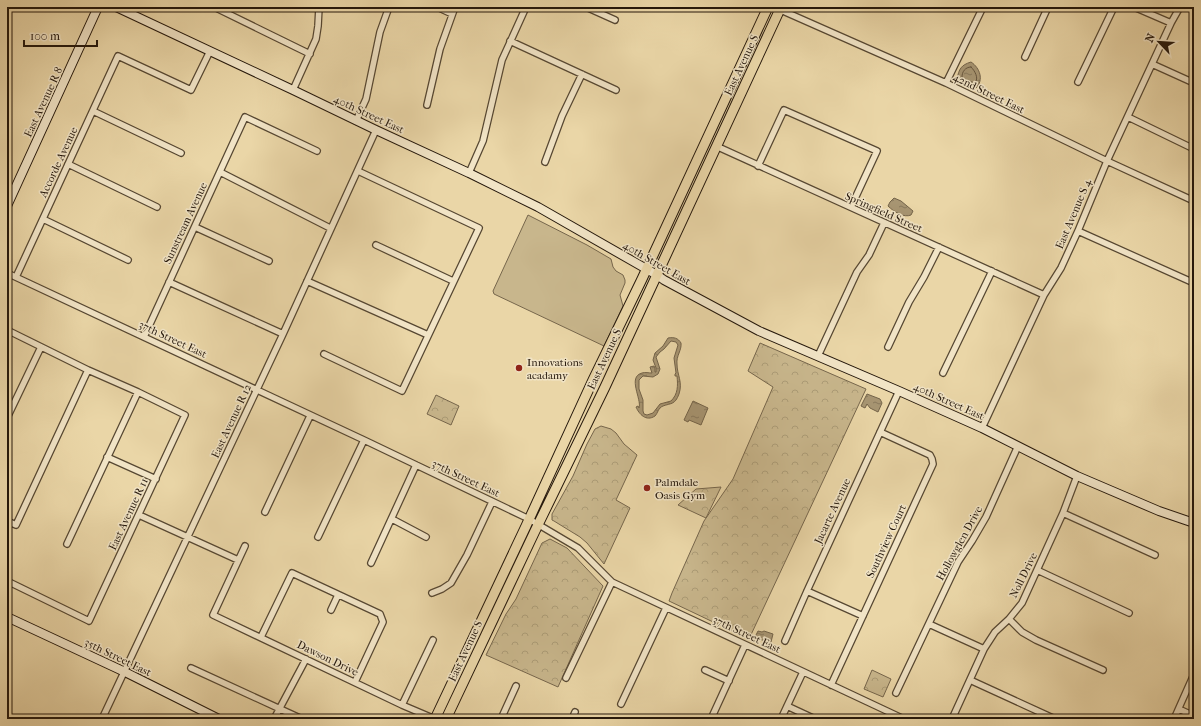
<svg xmlns="http://www.w3.org/2000/svg" width="1201" height="726" font-family="'IM FELL French Canon',serif">
<defs>
<pattern id="park-crowns" width="20" height="18" patternUnits="userSpaceOnUse"><rect width="20" height="18" fill="#c8b68c"/><path d="M2 6a3 3 0 1 1 6 0M12 15a3 3 0 1 1 6 0" fill="none" stroke="#ac9c77"/></pattern>
<pattern id="water-ripples" width="26" height="14" patternUnits="userSpaceOnUse"><rect width="26" height="14" fill="#a79572"/><path d="M2 4q2-2 4 0t4 0M15 11q2-2 4 0t4 0" fill="none" stroke="#88795c"/></pattern>
</defs>
<rect width="100%" height="100%" fill="#ead6a7"/>
<filter id="stains"><feTurbulence type="fractalNoise" baseFrequency=".005" numOctaves="4"/><feColorMatrix values="0 0 0 0 .2 0 0 0 0 .09 0 0 0 0 .02 0 0 0 .5 -.17"/></filter>
<radialGradient id="worn" r=".72"><stop offset=".6" stop-color="#630" stop-opacity="0"/><stop offset="1" stop-color="#630" stop-opacity=".3"/></radialGradient>
<path fill="#c8b68c" stroke="#76664c" d="M528 215 587 245 611 259 613 267 616 271 623 275 625 280V283L620 295 623 306 604 346 494 294 493 291Z"/>
<path fill="url(#park-crowns)" stroke="#76664c" d="M760 343 866 389 749 639 669 601 672 593 704 521 733 479 773 387 748 371Z
M436 395 459 406 451 425 427 414Z
M601 426 611 429 616 433 624 444 637 455 616 500 630 508 604 564 587 543 580 537 554 521 552 520V514L573 476 587 444 595 429Z
M721 487 706 518 678 505 696 489Z
M550 539 567 548 603 586 558 687 486 655 506 614 516 599 542 543Z
M872 670 891 679 883 697 864 689Z"/>
<path fill="url(#water-ripples)" stroke="#736349" fill-rule="evenodd" d="M971 62C980 68 984 80 976 88L964 84 957 79C959 69 961 65 971 62Z
M894 198 901 201 913 211 911 215C904 218 894 212 888 206L890 202Z
M668 338C674 337 678 338 681 343 682 350 676 356 677 364 677 375 683 382 679 394 675 405 671 403 663 406 658 408 658 413 655 416 646 422 639 414 636 407L638 406 639 408C642 399 627 377 642 373 645 372 649 373 652 373L650 367 654 366 655 368V372H656V368L653 360 655 353 663 346ZM671 341 676 342 678 345 674 358 676 373 675 374V376H677C678 386 678 394 671 401L660 404 653 413 647 415 644 414 643 411V400L639 389V380L643 376 653 377 658 374 660 369 656 357 660 352 664 349Z
M867 394 880 399 882 403 878 412 870 408 867 404 865 408 861 406Z
M693 401 708 408 701 425 689 420 688 422 684 420Z
M758 631 762 632 764 631 773 634 771 642 769 643 755 637Z"/>
<g fill="none" stroke-linecap="round" stroke-linejoin="round">
<path stroke="#66563e" stroke-width="1" d="M971 67C975 71 979 78 975 83L965 80 962 77C962 72 965 67 971 67Z"/>
<g stroke="#564732" stroke-width="8">
<path id="street" d="M214 7 310 54
M437 7 452 14
M586 7 615 20
M774 7 946 83 1107 161 1194 201
M1134 7 1171 23
M510 41 616 90
M1025 57 1048 7
M1152 64 1194 83
M1078 82 1114 7
M946 83 983 7
M293 90 316 39 318 26 319 7
M427 105 440 49 455 7
M93 111 181 153
M1128 117 1194 149
M356 121 366 99 380 32 389 7
M716 146 1044 295
M545 162 562 116 582 74
M68 164 157 207
M758 166 784 110 877 151 851 207
M220 172 330 228
M469 173 483 141 502 60 526 7
M43 219 128 260
M195 227 269 261
M1078 231 1194 283
M376 245 453 281
M7 273 364 440 529 519 578 548 612 582 904 719
M16 277 118 56 191 90 210 51
M307 281 428 335
M169 282 283 334
M7 330 88 370 138 392 185 415 89 621 7 581
M144 337 245 117 317 151
M888 347 909 302 924 277 939 247
M324 354 402 391 479 228 358 171
M818 356 857 272 869 255 884 223
M943 373 992 271
M7 418 41 347
M982 428 1044 295 1061 268 1078 231 1107 161 1171 23 1180 7
M107 457 156 479
M265 512 310 416
M1063 513 1155 555
M139 515 238 560
M392 519 426 537
M7 521 16 525 88 370
M318 537 364 440
M67 544 138 392
M245 546 213 615 402 705 435 719
M371 563 416 465
M1037 570 1129 613
M807 591 863 616
M432 593 442 589 451 583 467 555 492 502
M331 610 338 595
M1009 619 1022 632 1036 640 1103 670
M929 624 984 649
M261 637 292 573 380 614 383 622 355 682
M785 641 807 591 899 391
M191 668 302 719
M705 670 729 681
M566 678 612 582
M970 680 1055 719
M831 685 933 464 932 459 930 455 880 432
M896 693 958 562 972 541 986 517 1018 446
M621 704 666 608
M402 705 433 640
M787 706 815 719
M1179 709 1194 716
M102 719 283 334 376 130
M274 719 306 659
M501 719 516 686
M572 719 575 712
M711 719 745 645
M781 719 803 672
M952 719 984 649 995 632 1009 619 1022 603 1063 513 1077 476
M1174 719 1194 674"/>
</g>
<g stroke="#24170b" stroke-width="10">
<path id="secondary" d="M116 7 293 90 376 130 469 173 538 207 657 275 664 280 759 331 899 391 982 428 1077 476 1159 511 1194 523
M7 206 98 7
M7 617 125 672 219 719"/>
</g>
<g stroke="#24170b" stroke-width="11">
<path id="primary" d="M435 719 526 526 593 380 642 279 768 7
M446 719 535 531 605 387 781 7"/>
</g>
<use href="#street" stroke="#f1e4c6" stroke-width="5.5"/>
<use href="#secondary" stroke="#f1e4c6" stroke-width="8"/>
<use href="#primary" stroke="#ead6a7" stroke-width="9"/>
</g>
<g fill="#8f2418" stroke="#f1e4c6" stroke-width="1.5">
<circle cx="519" cy="368" r="4"/>
<circle cx="647" cy="488" r="4"/>
</g>
<g text-anchor="middle" stroke-width="3" stroke-linejoin="round" paint-order="stroke">
<g font-size="11" fill="#24170b" stroke="#f1e4c6">
<text transform="translate(741 65) rotate(-65)" y="4">East Avenue S</text>
<text transform="translate(989 93) rotate(26)" y="4">42nd Street East</text>
<text transform="translate(43 102) rotate(-65)" y="4">East Avenue R 8</text>
<text transform="translate(369 114) rotate(25)" y="4">40th Street East</text>
<text transform="translate(58 162) rotate(-65)" y="4">Accorde Avenue</text>
<text transform="translate(884 212) rotate(24)" y="4">Springfield Street</text>
<text transform="translate(1073 214) rotate(-67)" y="4">East Avenue S 4</text>
<text transform="translate(185 223) rotate(-65)" y="4">Sunstream Avenue</text>
<text transform="translate(657 263) rotate(30)" y="4">40th Street East</text>
<text transform="translate(173 339) rotate(25)" y="4">37th Street East</text>
<text transform="translate(604 359) rotate(-65)" y="4">East Avenue S</text>
<text transform="translate(949 401) rotate(24)" y="4">40th Street East</text>
<text transform="translate(231 421) rotate(-65)" y="4">East Avenue R 12</text>
<text transform="translate(466 478) rotate(25)" y="4">37th Street East</text>
<text transform="translate(832 511) rotate(-65)" y="4">Jacarte Avenue</text>
<text transform="translate(128 514) rotate(-65)" y="4">East Avenue R 11</text>
<text transform="translate(886 541) rotate(-65)" y="4">Southview Court</text>
<text transform="translate(959 543) rotate(-61)" y="4">Hollowglen Drive</text>
<text transform="translate(1023 575) rotate(-64)" y="4">Noll Drive</text>
<text transform="translate(747 634) rotate(25)" y="4">37th Street East</text>
<text transform="translate(465 651) rotate(-65)" y="4">East Avenue S</text>
<text transform="translate(118 657) rotate(26)" y="4">35th Street East</text>
<text transform="translate(328 658) rotate(26)" y="4">Dawson Drive</text>
</g>
<g font-size="11" fill="#24170b" stroke="#f1e4c6" text-anchor="start">
<text x="527" y="366">Innovations<tspan x="527" dy="13">acadamy</tspan></text>
<text x="655" y="486">Palmdale<tspan x="655" dy="13">Oasis Gym</tspan></text>
</g>
</g>
<rect width="1201" height="726" fill="none" stroke="#ead6a7" stroke-width="24"/>
<rect x="8" y="8" width="1185" height="710" fill="none" stroke="#24170b" stroke-width="2"/>
<rect x="12" y="12" width="1177" height="702" fill="none" stroke="#24170b"/>
<g transform="translate(1159 42) rotate(295)" stroke="#f1e4c6" stroke-width="3" paint-order="stroke">
<path d="M0-3L7 15L0 10L-7 15Z" fill="#24170b"/>
<text y="-6" font-size="11" font-weight="bold" text-anchor="middle" fill="#24170b">N</text>
</g>
<path d="M24 40v6h73v-6" fill="none" stroke="#24170b" stroke-width="2"/>
<text x="30" y="40" font-size="12" fill="#24170b" stroke="#f1e4c6" stroke-width="3" paint-order="stroke">100 m</text>
<rect width="100%" height="100%" filter="url(#stains)"/>
<rect width="100%" height="100%" fill="url(#worn)"/>
</svg>
